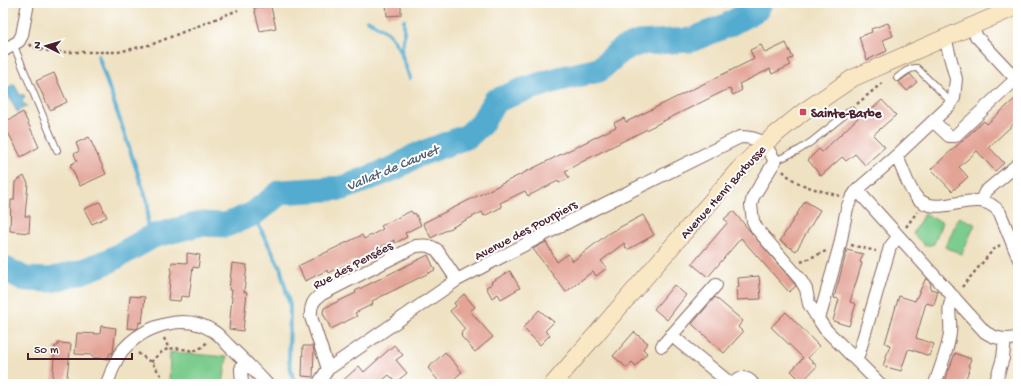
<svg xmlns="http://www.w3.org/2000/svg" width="1021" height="387" font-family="'Gochi Hand',sans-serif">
<rect width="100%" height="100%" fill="#fff"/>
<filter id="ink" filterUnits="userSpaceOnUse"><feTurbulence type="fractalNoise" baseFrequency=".025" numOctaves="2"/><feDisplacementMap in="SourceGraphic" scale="8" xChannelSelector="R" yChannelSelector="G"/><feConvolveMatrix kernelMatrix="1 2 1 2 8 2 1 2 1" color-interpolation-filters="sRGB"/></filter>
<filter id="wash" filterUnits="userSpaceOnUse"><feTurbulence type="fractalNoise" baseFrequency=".012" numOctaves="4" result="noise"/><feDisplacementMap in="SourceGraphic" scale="16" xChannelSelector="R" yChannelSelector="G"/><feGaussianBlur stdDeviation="0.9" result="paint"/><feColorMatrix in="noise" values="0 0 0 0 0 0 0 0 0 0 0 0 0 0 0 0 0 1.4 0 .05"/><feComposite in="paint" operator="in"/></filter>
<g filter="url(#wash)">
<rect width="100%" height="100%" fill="#efe2c2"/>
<path fill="#7ccc8d" stroke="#63765c" d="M924 214 942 222 934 244 925 246 913 234Z
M959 217 975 224 962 254 945 247Z
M170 352 227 357 223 384 169 383Z"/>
<path fill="#52abcf" stroke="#4e657d" d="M14 84 20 95H24L25 98 22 100V102L27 106 17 112 5 89Z"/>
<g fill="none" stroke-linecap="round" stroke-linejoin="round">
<path stroke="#52abcf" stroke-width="4" d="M367 20C386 30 391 33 401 52
M404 20V35L401 53 410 78
M98 55 148 204 147 240
M253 214 280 267 290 306 289 360 294 384"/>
<path stroke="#52abcf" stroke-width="25" d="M3 268 25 279 50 280 78 273 109 261 153 236 200 224 226 225 253 214 281 192 343 188 395 168 415 156 468 136 481 124 495 101 520 91 559 79 599 70 621 50 639 43 691 40 728 25 757 9 760 3"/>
</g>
<g id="blocks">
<path fill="#e3a395" d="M266 3H270L276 28 260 31 254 8 264 7Z
M386 3H401V15L387 16Z
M888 23 893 36 883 40 887 51 867 60 859 37 872 32 871 29Z
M786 43 793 58 788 60 791 65 772 74 770 69 739 84 742 90 733 95 730 89 724 91 591 157 565 171 569 178 559 183 558 181 528 196 525 191 500 203 502 207 484 216 482 212 431 238 423 223 616 127 614 123 624 118 626 122 754 59 750 50 761 45 765 53Z
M54 73 67 102 50 110 36 81Z
M910 74 917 82 907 91 899 82Z
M1018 96V120L989 147 1004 163 995 171 977 151 959 167 968 177 952 191 931 169 984 121 987 124Z
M882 100 896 115 873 135 885 147 865 165 855 154 846 161 842 157 821 176 808 160 819 149 822 152 862 114 864 116Z
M23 112 39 147 21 157 3 123Z
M89 137 106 174 80 186 70 165 77 161 74 154 79 151 76 143Z
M24 176 28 183 25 216H30L29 233 10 231 11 200H14L15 182Z
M805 201 820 210 796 251 780 241Z
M100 202 107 217 92 224 84 209Z
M411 211 413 214 415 213 421 225 405 233 407 237 395 243 394 240 354 263 353 261 329 273 328 270 305 281 298 266 362 235 364 239 383 229 381 226Z
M733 211 794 283 796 286 789 292 741 238 708 277 692 264 728 222 724 219Z
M643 215 654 235 627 250 624 243 601 261 607 268 596 276 593 271 566 292 533 249 546 242 557 262 568 254 573 261 609 233Z
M847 250 863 254 860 262 862 263 850 302 856 304 849 326 833 321 839 299 834 298Z
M187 253 200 255 198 268 193 267 189 297 181 296 180 301 168 300 172 262 187 263Z
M428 255 435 270 372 301 373 304 355 313 357 316 331 329 323 313 324 308 356 293 355 291Z
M232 263 247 265 244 292H247L243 331 229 329 232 297H231L232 290H229Z
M510 271 520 288 501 299 498 294 492 298 486 287 492 284 491 282Z
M759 276 761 299 737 300 736 288 739 287 738 278Z
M926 278 931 284 930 289 938 291 934 305 926 303 916 338 934 344 929 356 910 349 908 350 901 371 883 366 890 345 885 343 899 296 915 301Z
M674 285 686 295 667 320 654 309Z
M464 294 475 307 470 311 493 337 475 352 461 336 462 335 461 333 465 329 450 311 456 306 454 303Z
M130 296 145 297 142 323 139 322 138 328 136 329 127 328Z
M715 297 743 321 738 327 743 332 724 353 692 324Z
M539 310 554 322 545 331 550 335 540 345 523 328Z
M786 312 819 346 808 358 817 366 802 382 791 371 803 358 771 327Z
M101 326 116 328 113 352 112 353H110L108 359 92 357V355L75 354 77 333 100 334Z
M634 332 648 343 643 349 647 353 636 366 632 362 627 368 613 356Z
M58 343 71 344 66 384H52L55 346H58Z
M394 345 403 355 396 360 407 373 396 382 389 375 378 384H339L359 366 364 372Z
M303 346H313L314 351 313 377 302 376Z
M445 352 462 372 448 384H441L428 368Z
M955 353 971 359 968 366 970 367 964 384H944Z"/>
</g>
</g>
<g filter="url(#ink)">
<use href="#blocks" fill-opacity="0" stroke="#846360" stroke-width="1"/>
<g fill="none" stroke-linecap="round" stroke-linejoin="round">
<g stroke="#846360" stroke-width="8">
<path id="lane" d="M245 3H262
M14 46 57 150
M897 78C903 73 910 67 917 68L951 102
M775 161 799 150 811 142 851 110"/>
</g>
<g stroke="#846360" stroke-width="14">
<path id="street" d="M973 26 976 36 1018 81
M3 51 19 41 22 35 28 3
M933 121 949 136H955L1016 79
M896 156C904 169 907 187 917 198 940 221 978 183 1000 213L1018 257
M857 190 985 332C996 339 1004 340 1018 338
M981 201 985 192 1018 164
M817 317 821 312 823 305 840 245 847 208 851 199 857 190 896 156 949 106 954 98 956 79 945 38
M671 335 731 384
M662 346 716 285
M856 359 859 353 890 247 898 237
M328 369 311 317C310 306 313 300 322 294L416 246C424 245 430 245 437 250L457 280
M107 384C111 373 115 360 122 351 143 326 184 312 213 331 219 334 224 341 228 345 242 358 255 371 267 384
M242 384 241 369 244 361
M318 384 328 369 457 280 580 216 740 137C762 137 765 144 775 161L753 197 751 205 753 221 757 229 800 279 806 289 809 304 817 317 825 329 880 384
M732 384C738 376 747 376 753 384
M935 384C940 368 948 350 950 333 952 320 945 308 954 297
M995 384 1003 358 1005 339"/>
</g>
<g stroke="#846360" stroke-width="18">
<path id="secondary" d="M553 384 739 169 764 144 803 112 853 78 1018 6"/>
</g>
<path stroke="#846360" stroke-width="2.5" stroke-dasharray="3 3" stroke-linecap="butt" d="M30 44 32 47 53 52H118L153 44 238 10
M857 104 882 83
M783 171C797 187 820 190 840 196
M906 227 917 212
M851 245 876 251
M801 262 826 251
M962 287 993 250 1000 245
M164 338 169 349
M138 353 153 364 167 384
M151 362C156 357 162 350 169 349 187 345 193 359 208 341"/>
<use href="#lane" stroke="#fff" stroke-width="6"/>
<use href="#street" stroke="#fff" stroke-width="12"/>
<use href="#secondary" stroke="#fae7c3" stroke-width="17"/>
</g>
</g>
<rect fill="#d1495b" stroke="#fff" stroke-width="1.5" x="799" y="108" width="8" height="8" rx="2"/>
<g text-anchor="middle" stroke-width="4" stroke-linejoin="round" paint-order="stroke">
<g font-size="13" font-weight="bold" fill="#4a1f2b" stroke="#fff" text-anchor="start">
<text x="811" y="117">Sainte-Barbe</text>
</g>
<g font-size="13" fill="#4a1f2b" stroke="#fff">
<text transform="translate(722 191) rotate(-48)" y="5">Avenue Henri Barbusse</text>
<text transform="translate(525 229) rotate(-28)" y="5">Avenue des Pourpiers</text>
<text transform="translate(352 264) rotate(-28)" y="5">Rue des Pensées</text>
</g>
<g font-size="14" font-style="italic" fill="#4e5e75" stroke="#fff">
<text transform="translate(392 167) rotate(-23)" y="5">Vallat de Cauvet</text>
</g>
</g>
<rect width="1021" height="387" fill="none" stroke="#fff" stroke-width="16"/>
<g transform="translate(46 46) rotate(275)" stroke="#ffffff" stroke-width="3" paint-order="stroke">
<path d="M0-3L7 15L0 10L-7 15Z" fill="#4a1f2b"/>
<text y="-6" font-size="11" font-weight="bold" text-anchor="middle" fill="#4a1f2b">N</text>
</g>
<path d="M28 353v6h104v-6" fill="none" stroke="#4a1f2b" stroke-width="2"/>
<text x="34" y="353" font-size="12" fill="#4a1f2b" stroke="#ffffff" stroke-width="3" paint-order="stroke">50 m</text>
</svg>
